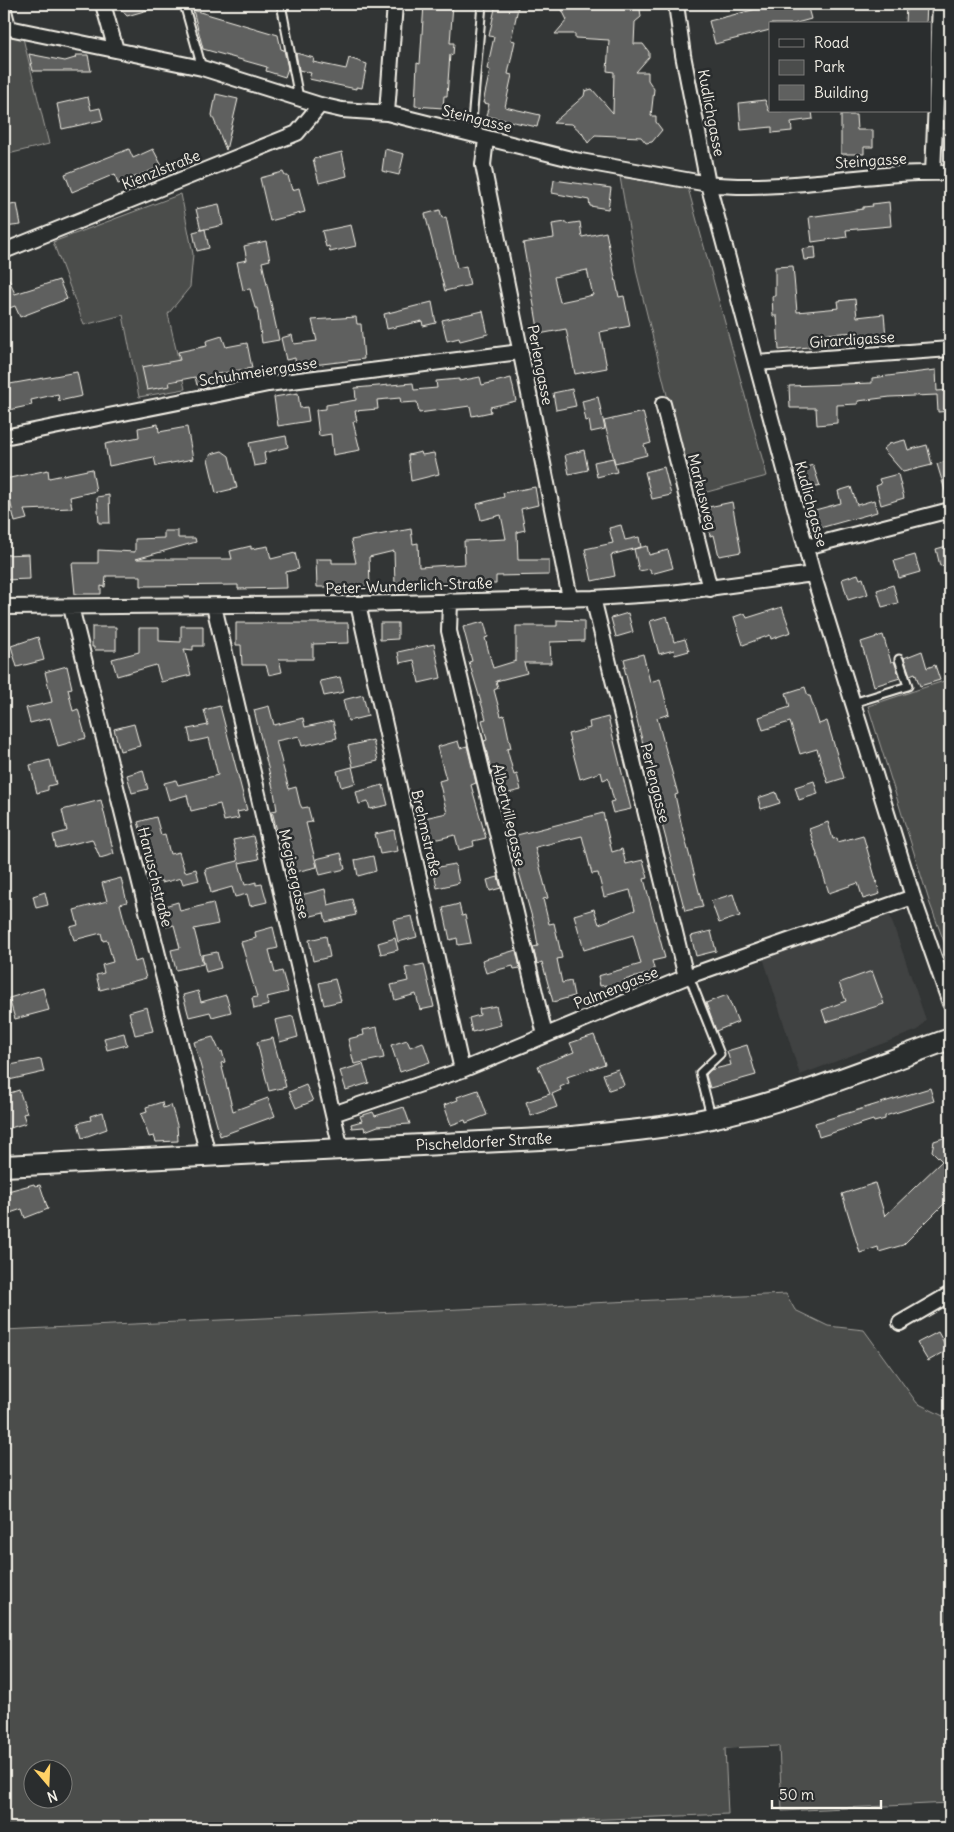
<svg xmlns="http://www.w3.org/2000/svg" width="954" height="1832" font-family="Delius,sans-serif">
<rect width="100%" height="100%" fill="#323535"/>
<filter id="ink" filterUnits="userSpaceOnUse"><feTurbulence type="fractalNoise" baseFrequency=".02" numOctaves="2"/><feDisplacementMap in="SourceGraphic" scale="10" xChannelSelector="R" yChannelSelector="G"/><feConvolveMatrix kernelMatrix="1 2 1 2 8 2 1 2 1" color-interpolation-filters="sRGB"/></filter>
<g filter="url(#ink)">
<path fill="#404242" d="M887 907 926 1020 918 1030 800 1075 761 951Z"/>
<path fill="#4b4d4c" stroke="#a09f9a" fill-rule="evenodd" d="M4 35 23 38 49 144 4 155Z
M950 123V155H948L942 125Z
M620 177 688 188 767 476 692 496 637 274Z
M181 194 193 254 190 287 168 314 185 389 139 397 123 315 84 325 53 242Z
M950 679V958L930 904 868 706Z
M786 1294 795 1310 828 1326 864 1330 917 1403 943 1416H950V1803L782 1811 779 1746 725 1748 728 1814 393 1828H4V1330ZM32 1770H62V1800H32Z"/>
<path fill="#5f605f" stroke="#f4f1e8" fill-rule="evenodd" d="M116 4H157L158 7 127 16Z
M424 4H453L450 43H454L453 55 450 54 447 96H444L443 108 415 106 417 63 420 64Z
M496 4H514L513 7 518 8 511 40 515 41 508 74 512 75 505 107 540 115 537 127 486 116 489 104 483 103 490 70 487 69 494 37 489 36Z
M559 4H634L640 9 641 17 635 22 634 44H643L649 52V57L636 72H648V80L654 89 651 116H656V122L662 130 652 142 646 143 641 137 595 135 588 143 582 133 572 124 553 123 584 96 585 91 592 89 613 113 614 72 607 71 609 40 575 38V34H555L567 20Z
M776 4H807L811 19 793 24H770V30L715 44 709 21Z
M906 4H927L926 24H905Z
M193 10 278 35 281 49 284 50 288 68 285 77 266 71 267 67 203 49Z
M296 53 314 58 313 62 346 69 349 58 367 64 362 88 356 87V89L309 79 311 73 299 70Z
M29 54 65 61 75 58 76 55H88L91 71H33Z
M216 94 238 99 226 150 212 115Z
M88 97 91 110 100 108 103 120 62 129 57 104Z
M765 100 769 111H812L813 119 791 122 792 131 772 133V127L741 130 739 103Z
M841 115H856L857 130H873V147H864V154H841Z
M129 149 133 158 153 149 162 166 118 184 115 174 72 192 65 174Z
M385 149 404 154 399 175 382 171Z
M342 152 347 176 319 183 313 159Z
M283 172 285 176H288L292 190 299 188 305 212 270 221 260 178Z
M554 180 611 188 608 209 590 206 589 200 552 193Z
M889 202 891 226 846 230 847 237 812 242 809 217 863 209V207L873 206 872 204Z
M17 204 21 225 4 227V206Z
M219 204 223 225 201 230 196 209Z
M440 210 442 218 446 217 457 268 466 266 470 285 445 291 425 214Z
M566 222V224L580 222 582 237 606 232 619 297 624 296 630 326 600 332 607 368 575 374 566 329 539 334 523 243 554 238 552 224ZM587 270 593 295 560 302 554 277Z
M351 225 356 246 330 252 329 246 326 247 322 231Z
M205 229 209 248 197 251 193 232Z
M266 241 270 260 262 262 279 340 262 343 257 308H255L250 289 243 290 237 262 247 260 244 246Z
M815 247 816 259 804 260 802 249Z
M793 266 797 312 839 308 838 301 855 299 857 317 884 314 886 337 859 339 858 332 827 334 828 345 779 350 777 316H773L772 296H775V267Z
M4 267 15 294 59 280 67 299 20 317 15 306 4 310Z
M432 302 436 323 423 326 422 321 387 329 384 314Z
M483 311 488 334 460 341 459 338 447 341 442 320Z
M356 317 357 324H361L364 359 296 367 295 358 286 360 281 338 292 335 294 344 317 341 312 320Z
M222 336 226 347 247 343 252 368 217 374 215 376 216 381 197 385 195 377 169 382 170 386 147 390 142 367 180 360 178 352 207 346 206 341Z
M936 370 937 391 950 390V411L938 412 937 395 890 397 858 401V404L837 405V423L817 425 816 408H790L789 386 872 383V378Z
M77 372 82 396 59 401 58 394 31 400 32 405 4 411V385Z
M480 377 482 385 511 378 516 401 490 407 491 412 472 416 470 406 419 413 417 402 401 403 400 398 377 400 378 409 355 411 357 421 353 422 360 450 333 455 331 434 319 436 316 410 326 409V405L356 400 355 388 413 383 414 390 437 388 436 381 459 379V381Z
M572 389 576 406 556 410 553 393Z
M298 393 300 408 307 407 309 421 278 426 274 397Z
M598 397 605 429 591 432 589 420 586 421 582 401Z
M643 412 651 443 644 445 647 455 615 463 604 421Z
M158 424 159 432 187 427 193 459 156 466 154 457 109 466 105 444 139 437 138 428Z
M286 436 288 447 264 453 266 464 254 466 249 443Z
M905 440 908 450 927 445 932 465 903 472 883 449 889 444Z
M584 450 588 470 569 474 565 455Z
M222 451 229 456 237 488 216 493 208 459 211 454Z
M421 452 422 455 434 453 439 474 411 481 408 455Z
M613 458 617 472 597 477 594 462Z
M950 460V497H947L937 464Z
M813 465 820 486 809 489 803 468Z
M664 467 671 495 652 499 645 472Z
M92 469 96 491 70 497 72 508 24 510 27 519 15 522 5 479 48 470 49 478Z
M898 474 904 498 881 505 876 486 881 484 879 479Z
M535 487 538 505 521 509 525 530 517 532 518 560H549V575L496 576V584L395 586 394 551 369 557 370 587H317L316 559H332V563H356L351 540 411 529 413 544 418 543 419 567 465 564 464 541 506 539 501 515 481 520 477 504 504 497 503 493Z
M851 487 857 505 874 500 877 512 820 528 815 510 841 503 838 491Z
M109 495 110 523H99L97 497Z
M732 502 741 552 719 556 714 535 710 536 704 508Z
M621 525 625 540 639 537 641 547 611 555 615 576 592 581 585 549 613 543 609 528Z
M164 531H178V538H195L196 542 136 559H232L230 551 251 546V549L268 546 271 559 295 553 299 569 286 572 287 588 238 589V585L141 586V576H106L105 587 101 586V594H75L72 563H98V550L135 552V539L164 538Z
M950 545V564L940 566 936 549Z
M647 546 649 555 668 550 673 568 651 574 650 569 639 571 634 549Z
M29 554 30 579 4 580V555Z
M915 555 920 572 899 578 894 561Z
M858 574 860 579 863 578 868 594 848 600 842 579Z
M893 585 898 603 882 607 877 590Z
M782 607 791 632 771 639 770 635 743 645 734 617 745 613 747 618Z
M628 613 633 632 616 637 611 618Z
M667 616 674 642 685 639 689 651 675 655 674 650 659 654 650 621Z
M557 620 584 621V641L550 642 551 663H524L527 673 496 681 498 688 494 690 501 716 504 715 511 748 507 749 514 775 517 774 521 790 500 795 495 779H493L484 741 487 740 482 720 486 719 469 662 472 661 463 627 484 622 488 637 485 638 493 668 516 661V626H557Z
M236 623H348L349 643 313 644V659H279L282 672 269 675 266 665H242L241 645H236Z
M380 623H398V639L380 640Z
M181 626H203V646H193V650L184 649 191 675 161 682 156 665 117 676 112 659 139 652V628H159V641L181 642Z
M92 627H116V650H94V647H92Z
M883 635 891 662 894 661 900 678 874 686 861 642Z
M38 637 44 660 17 667 11 646Z
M434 644 441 678 419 683 414 660 400 663 398 652Z
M922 651 927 668 935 665 940 680 920 686 915 673 910 675 904 658Z
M643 654 650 682 660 679 669 714 657 718 678 794 675 795 682 827 703 907 685 911 658 809 662 808 648 756H646L624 667H626L624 659Z
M67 666 72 688 68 689 73 711 78 709 86 738 58 746 50 718 30 723 26 708 52 702 45 672Z
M340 677 344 692 324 696 320 681Z
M805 687 808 696H810L819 724 827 721 844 778 828 783 817 749 800 754 790 722 763 730 759 717 790 707 786 693Z
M363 695 368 716 348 721 343 700Z
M220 706 247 810 237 812 239 818 224 821 220 804 191 811 187 795 169 800 164 783 176 780 178 785 218 775 209 738 191 742 188 729 208 725 204 710Z
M269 706 274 725 303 718 305 727 333 721 337 738 302 746 299 736 276 741 289 789 296 787 300 804 302 808 308 807 312 822 306 823 317 867 291 873 282 835H278L272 811 277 810 274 792 254 710Z
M608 717 631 809 613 813 610 802 614 801 608 778 603 780 601 772 580 779 568 734 590 728 589 722Z
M134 724 140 746 120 751 114 729Z
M373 740 378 761 353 767 348 746Z
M458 741 460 748 467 746 476 783 471 785 486 838 473 841 474 846 459 850 455 835 425 842 420 819 447 813 439 781 446 779 437 747Z
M50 760 56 784 48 786V790L37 793 30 765Z
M352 767 356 783 341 787 337 771Z
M143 770 148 789 132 793 127 775Z
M814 781 818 794 799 800 795 787Z
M383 785 388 805 370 809 368 802 359 804 356 792Z
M776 792 780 803 761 809 758 798Z
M101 800 114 854 100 858 92 839 56 848 53 835 67 831 62 810Z
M603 813 612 852 622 849 626 864 643 860 648 878 644 879 665 958 652 961 655 972 624 980 627 988 609 994 606 985 600 986 598 976 641 964 633 935 584 950 574 915 594 909 599 924 635 910 630 890 604 897 598 873 592 874 582 836 536 847 535 848 548 898 543 899 549 924 554 923 562 958 557 959 562 983 571 981 574 996 553 1002 542 962 537 964 533 947 538 946 535 928 519 872 513 836Z
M156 817 161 835 165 834 170 854 179 852 185 872 196 869 199 880 183 884 181 878 162 883V881L155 882 146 839H143L138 822Z
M828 822 833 839 837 838 838 842 863 835 880 894 863 899 858 883 829 893 809 829Z
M394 830 398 851 380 854 375 834Z
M253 836 259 859 239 863 245 885 256 882V885L262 884 267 902 250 906 247 894 235 897 232 887 211 893 205 869 238 861 233 840Z
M341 853 345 869 320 875 316 859Z
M373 856 376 871 358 876 355 860Z
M455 864 459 883 437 888 433 868Z
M498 877 501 888 490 891 487 880Z
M121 878 127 902 120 904 135 962 141 960 146 978 100 990 96 975 104 973 102 965 113 962 107 940 103 941 101 933 74 940 70 927 78 925 74 910 107 901 102 883Z
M325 889 328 905 352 899 356 915 326 922 324 913 303 918 297 896Z
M45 892 48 905 36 908 33 896Z
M733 894 740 916 719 923 711 901Z
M178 902 180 911 213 903 218 924 194 929 203 964 176 970 171 950 180 948 174 925 166 927 161 907Z
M459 904 462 916 465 915 471 943 458 945 457 938 450 940 443 908Z
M412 916 417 937 398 942 393 920Z
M273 927 278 948 269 950 275 973 282 971 288 992 267 997 269 1005 254 1009 252 998 257 997 241 942 256 938 255 932Z
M711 931 716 951 696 956 691 936Z
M326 936 330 957 313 961 309 940Z
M395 938 398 950 381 954 378 943Z
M516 950 520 968 514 969 513 966 486 973 482 960Z
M217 952 221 968 206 972 202 955Z
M424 964 434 1007 420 1010 416 994 395 1000 391 985 408 981 405 968Z
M872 971 884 1004 826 1022 822 1010 846 1001 839 983Z
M335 979 341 1001 324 1005 319 983Z
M43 988 49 1010 15 1019 9 998Z
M198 991 201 1002 226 995 231 1012 212 1017 210 1012 189 1017 183 995Z
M727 995 738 1022 716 1031 706 1003Z
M496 1006 501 1025 472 1032 469 1018 480 1015 479 1009Z
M147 1007 153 1031 135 1035 129 1012Z
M293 1016 298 1037 280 1042 275 1020Z
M377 1027 384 1058 354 1064 348 1039 364 1035 363 1030Z
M124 1033 127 1045 107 1050 104 1038Z
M594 1035 605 1064 567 1077 569 1083 560 1087 561 1090 552 1094 557 1107 531 1116 526 1102 550 1094 538 1066 574 1052 570 1043Z
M213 1037 220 1052 222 1051 225 1062 221 1063 233 1111 268 1098 275 1116 220 1136 194 1042Z
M273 1038 286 1087 269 1091 257 1042Z
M407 1040 410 1047 423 1042 430 1062 400 1072 391 1045Z
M747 1045 756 1075 710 1088 706 1075 710 1070 731 1065 727 1051Z
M41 1059 44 1072 9 1080 5 1066Z
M363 1064 369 1083 346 1090 340 1071Z
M618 1069 624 1085 609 1090 603 1074Z
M306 1085 313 1101 296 1108 289 1092Z
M930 1088 934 1101 885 1116V1119L874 1122 873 1120 819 1137 815 1123Z
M19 1090 27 1113 23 1114 26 1123 4 1130V1095Z
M478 1090 487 1115 466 1123 465 1120 451 1125 444 1105 458 1100 457 1097Z
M162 1102 163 1108 171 1105 177 1125 178 1141 156 1142 154 1136 149 1137 141 1114 147 1112 146 1107Z
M404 1107 410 1124 378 1126 365 1131 364 1127 352 1128 351 1124 362 1121 360 1116 373 1112 375 1116Z
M103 1112 107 1129 82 1138 78 1123 91 1120 90 1116Z
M950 1136V1198L903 1245 879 1252 878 1247 860 1253 842 1194 875 1183 885 1216 942 1161 932 1151 934 1141Z
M34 1184 35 1186 40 1185 48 1209 25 1218 22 1209 4 1215V1192Z
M938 1332 948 1350 928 1361 917 1343Z"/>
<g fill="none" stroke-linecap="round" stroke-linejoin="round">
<g stroke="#f4f1e8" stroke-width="11">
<path id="lane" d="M6 4 12 28
M184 4 202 68
M281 4 299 98
M471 134 482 4
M853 703 908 686 899 659
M689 976 720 1054 700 1073 711 1116"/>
</g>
<g stroke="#f4f1e8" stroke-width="18">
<path id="street" d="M103 4 116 50
M676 4 683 55 708 184 813 574 913 897 950 1003
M4 27 202 68 320 105 342 110 387 113 575 160 708 184C788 193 870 170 950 173
M387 113 395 4
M486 139 483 165 570 598
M933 173 940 4
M4 251 297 133 320 105
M756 363 950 349
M663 404 710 589
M4 437 268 384 520 352
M806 547 950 510
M593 598 686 977
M450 601 449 631 545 1035
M358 604 462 1070
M214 606 341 1149
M4 607 358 604 593 598 671 593 813 574
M71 607 208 1155
M333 1114 462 1070 686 977 913 897
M900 1323 950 1294"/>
</g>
<g stroke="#f4f1e8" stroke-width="24">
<path id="secondary" d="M4 1166 560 1138C610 1133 662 1129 711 1118 793 1100 872 1067 950 1039"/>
</g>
<use href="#lane" stroke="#2a2d2e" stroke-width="7"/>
<use href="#street" stroke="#2a2d2e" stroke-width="14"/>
<use href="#secondary" stroke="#2a2d2e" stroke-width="20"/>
</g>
</g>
<g text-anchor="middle" stroke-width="5" stroke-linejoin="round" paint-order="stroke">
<g font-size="15" fill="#f4f1e8" stroke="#2a2d2e">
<text transform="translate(711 113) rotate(79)" y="5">Kudlichgasse</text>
<text transform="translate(477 119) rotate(14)" y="5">Steingasse</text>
<text transform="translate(871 161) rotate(-4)" y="5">Steingasse</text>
<text transform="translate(161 170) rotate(-22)" y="5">Kienzlstraße</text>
<text transform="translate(852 340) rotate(-4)" y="5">Girardigasse</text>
<text transform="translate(540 365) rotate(79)" y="5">Perlengasse</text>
<text transform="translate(258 372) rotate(-9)" y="5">Schuhmeiergasse</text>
<text transform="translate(702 492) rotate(76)" y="5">Markusweg</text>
<text transform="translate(811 504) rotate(75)" y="5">Kudlichgasse</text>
<text transform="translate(409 586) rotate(-2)" y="5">Peter-Wunderlich-Straße</text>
<text transform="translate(655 783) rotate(76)" y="5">Perlengasse</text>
<text transform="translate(509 815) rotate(77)" y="5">Albertvillegasse</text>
<text transform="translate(426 833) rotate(77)" y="5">Brehmstraße</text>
<text transform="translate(294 874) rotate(77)" y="5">Megisergasse</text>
<text transform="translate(155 877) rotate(76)" y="5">Hanuschstraße</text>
<text transform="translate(616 988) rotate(-22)" y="5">Palmengasse</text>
<text transform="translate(484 1142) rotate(-3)" y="5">Pischeldorfer Straße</text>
</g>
</g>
<rect width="954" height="1832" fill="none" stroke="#2a2d2e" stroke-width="20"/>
<rect x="10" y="10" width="934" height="1812" fill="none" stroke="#f4f1e8" stroke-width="2" filter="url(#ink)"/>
<rect x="769" y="22" width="162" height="90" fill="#2a2d2e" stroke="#7b7b78"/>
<rect x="779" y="39" width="25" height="8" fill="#2a2d2e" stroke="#7b7b78"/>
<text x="814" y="48" font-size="15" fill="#f4f1e8">Road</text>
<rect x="779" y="60" width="25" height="15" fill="#4b4d4c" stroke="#7b7b78"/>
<text x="814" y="72" font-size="15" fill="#f4f1e8">Park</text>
<rect x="779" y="85" width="25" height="15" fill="#5f605f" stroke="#7b7b78"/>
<text x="814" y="98" font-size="15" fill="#f4f1e8">Building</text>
<g transform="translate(48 1784) rotate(161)"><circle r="24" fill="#2a2d2e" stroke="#7b7b78"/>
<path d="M0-4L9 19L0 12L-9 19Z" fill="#ffd166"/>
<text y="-8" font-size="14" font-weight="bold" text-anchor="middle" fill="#f4f1e8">N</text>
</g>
<path d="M772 1800v8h109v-8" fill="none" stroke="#f4f1e8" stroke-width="2.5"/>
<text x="779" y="1800" font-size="15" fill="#f4f1e8" stroke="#2a2d2e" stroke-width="4" paint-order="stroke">50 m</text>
</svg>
